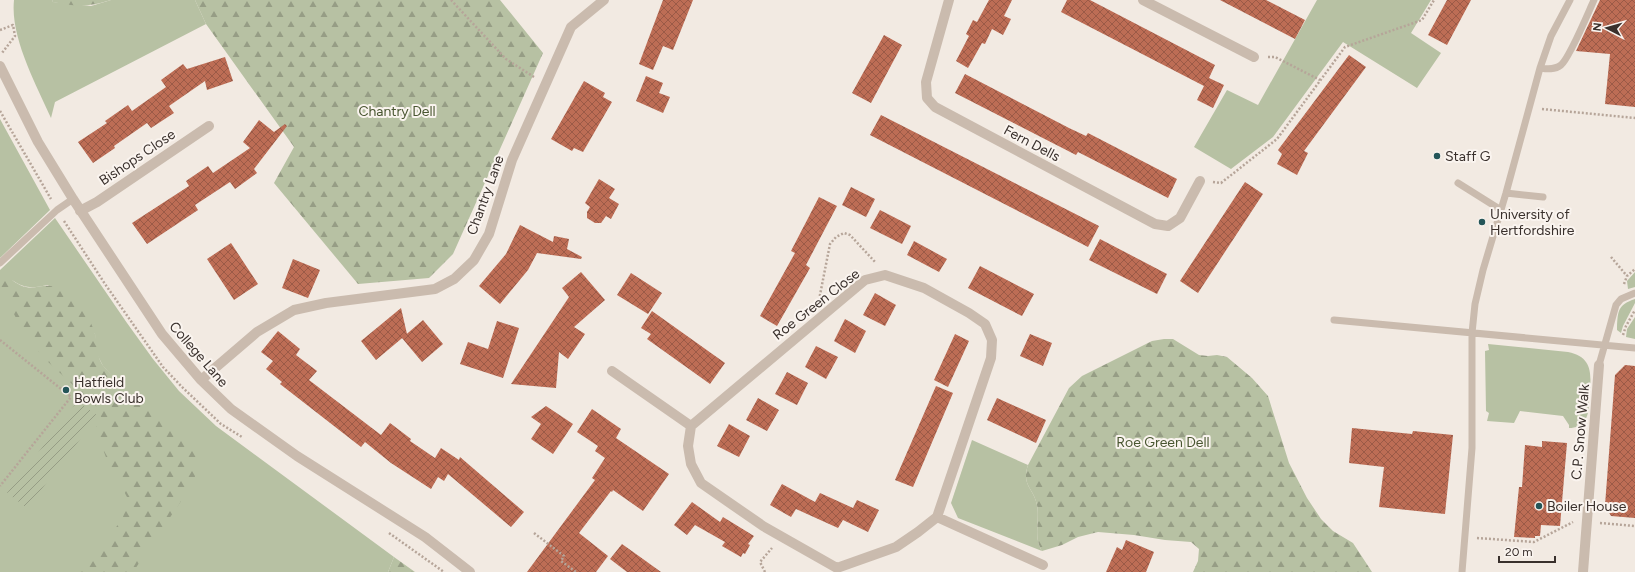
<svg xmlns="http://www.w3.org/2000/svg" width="1635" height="572" font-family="Figtree,sans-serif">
<defs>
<pattern id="forest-firs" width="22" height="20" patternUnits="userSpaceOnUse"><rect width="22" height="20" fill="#b7c1a3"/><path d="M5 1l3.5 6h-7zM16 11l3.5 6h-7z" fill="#969d85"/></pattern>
<pattern id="garden-furrows" width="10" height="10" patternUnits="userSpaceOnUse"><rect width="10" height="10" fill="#b7c1a3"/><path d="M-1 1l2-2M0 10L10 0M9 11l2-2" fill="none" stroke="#969d85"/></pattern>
<pattern id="building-cross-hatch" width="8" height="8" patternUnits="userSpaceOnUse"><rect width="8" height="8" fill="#bd6d55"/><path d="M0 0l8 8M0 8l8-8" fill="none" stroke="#9b5a47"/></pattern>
</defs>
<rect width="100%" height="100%" fill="#f2eae2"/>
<path fill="#b7c1a3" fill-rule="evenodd" d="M14 0H52L53 2 91 6 111 0H195L206 24 55 102 51 118C36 84 10 37 14 0Z
M1317 0H1431L1411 33 1441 53 1417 88 1343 42 1273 137 1231 169 1194 147 1227 90 1258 105Z
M0 119 50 210 0 258Z
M55 218 127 323 153 359 179 391 216 426 394 557 388 572H0V270ZM12 280C24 289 34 288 48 285L95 334 96 352 103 366 114 378Z
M1635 272V287L1628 289 1627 281Z
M1635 299V303L1623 326 1621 333 1617 330V327C1618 310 1618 305 1635 299Z
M1635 317V339L1626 337 1627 329Z
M1488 344 1568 352C1595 357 1591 378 1589 399 1589 406 1589 414 1585 420 1581 426 1576 428 1569 428V425L1563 416 1520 411 1514 423 1487 421 1489 413 1486 411 1485 351 1489 350Z
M972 440 1028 465C1021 486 1034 488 1037 505 1040 521 1033 537 1042 551L958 518 951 503Z"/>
<path fill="url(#forest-firs)" d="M52 0H111C88 7 77 7 53 2Z
M195 0H500L543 53 453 254 429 278 358 284 274 183 294 147 206 24Z
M7 279C14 280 19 286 26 287 34 289 42 285 50 286 73 288 89 313 95 334 98 346 96 358 105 368 121 386 141 400 160 416 174 428 189 441 203 453L192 485 133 572H80L94 560 123 517 127 497 107 460 101 444 96 426 101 418 99 409 46 360 25 336 9 304 2 295 0 287 2 281Z
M1164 339H1173L1199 355 1208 356 1217 355 1227 357 1252 378 1268 396 1289 463 1307 498 1321 519 1333 531 1353 543 1372 572H1193L1198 561 1199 549 1191 542 1165 540 1134 535 1098 532 1078 537 1062 545 1042 551C1033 537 1040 521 1037 505 1034 488 1021 486 1028 465L1069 388 1082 376 1152 341Z
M394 557 415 572H388Z"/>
<path fill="url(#garden-furrows)" d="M78 401 98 416 27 508 7 493Z"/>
<path fill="url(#building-cross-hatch)" d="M663 0H693L673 50 663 46 653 70 639 64Z
M989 0H1012L1004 16 1011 19 1003 35 992 29 985 44 982 43 968 68 956 61 969 36 966 34 973 20 977 22Z
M1067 0H1090L1215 65 1209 78 1224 85 1213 108 1197 100 1204 86 1061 12Z
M1220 0H1266L1305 20 1295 39Z
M1447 0H1471L1447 45 1428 35Z
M1600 0H1635V107L1605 104 1610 54 1576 51Z
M884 35 902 45 871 103 852 93Z
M1349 55 1366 67 1304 151 1308 153 1297 175 1277 164 1282 154 1278 150Z
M225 57 233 81 207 90 205 81 169 106 174 113 151 128 147 123 114 146 115 148 93 163 78 142 107 123 105 121 128 105 132 111 166 87 161 80 183 64 187 69Z
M965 74 1069 128 1086 136 1088 133 1177 179 1168 198 1078 152 1076 155 955 93Z
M646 76 663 83 659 93 670 97 663 113 636 101Z
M584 81 605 93 603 97 612 102 583 152 574 148 572 151 551 139Z
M881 115 1099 226 1088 247 870 135Z
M259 120 274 132 285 124 287 126 254 169 257 173 235 189 230 182 195 205 198 210 147 244 132 223 189 186 186 181 208 166 213 173 250 148 243 142Z
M599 179 615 189 609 198 619 204 611 219 606 216 601 223H595L587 218V212L590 207 585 203Z
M1245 182 1263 194 1198 293 1180 281Z
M851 187 875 199 866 217 842 205Z
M819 197 837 206 806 265 810 268 777 326 760 316 795 253 791 251Z
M880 210 911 226 902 244 870 228Z
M520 225 553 242 554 236 569 239 567 249 582 257 581 259 537 253 528 270 500 304 479 286 506 254Z
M1100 239 1167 274 1157 294 1089 260Z
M914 241 947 259 939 272 907 255Z
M231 243 258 284 234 300 207 259Z
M293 259 320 270 308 298 282 288Z
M980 266 1034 294 1022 316 968 288Z
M581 272 605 300 574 327 585 334 568 359 559 352 556 388 511 384 569 297 562 288Z
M631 273 662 293 648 314 617 295Z
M875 293 896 305 885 326 863 315Z
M401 308 407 334 376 360 361 341Z
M652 311 725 363 710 384 647 339 651 334 641 328Z
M845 319 866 331 855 353 834 341Z
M423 320 443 344 422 362 402 338Z
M497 321 519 328 503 378 460 364 468 342 488 349Z
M278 331 300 349 296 355 317 371 309 380 381 435 390 423 411 439 410 441 435 458 441 448 459 460 460 457 524 512 511 527 448 474 444 481 438 477 431 489 391 463 365 442 361 447 280 384 282 382 266 369 273 361 261 352Z
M955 334 969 341 948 387 934 380Z
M1030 334 1052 343 1043 366 1020 356Z
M816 346 838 357 826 379 805 367Z
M1625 365 1635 366V518L1611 516 1605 505 1615 375Z
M787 372 808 383 797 405 775 394Z
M936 386 953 393 913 487 895 480Z
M758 398 779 410 767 431 746 420Z
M997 398 1046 420 1036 443 987 420Z
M546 406 573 424 553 454 531 439 541 424 531 417Z
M592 409 621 429 616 438 669 474 643 511 613 490 612 492 611 491 579 533 608 556 596 572H527L595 480 592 478 605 458 595 451 598 446 577 432Z
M729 424 750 436 739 457 717 446Z
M1352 428 1412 434 1413 431 1453 435 1445 514 1379 507 1384 467 1349 463Z
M1542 441 1567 443 1560 526 1541 525 1540 536H1535V538L1514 537 1519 487H1522L1525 445 1542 447Z
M782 484 815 502 820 493 853 508 857 500 879 510 868 532 843 520 838 528 796 509 791 517 770 505Z
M692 502 720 522 723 517 754 536 748 544 750 545 745 554 743 553 741 557 722 546 725 542 695 525 687 535 674 525Z
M1126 540 1154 552 1146 572H1106L1117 547 1122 550Z
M622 544 643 559 661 572H627L610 559Z"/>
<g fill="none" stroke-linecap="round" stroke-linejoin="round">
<path stroke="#b6a599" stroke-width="2.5" stroke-dasharray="2 2" stroke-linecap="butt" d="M451 0 506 59 534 77
M0 30 13 25 15 36 2 53
M1268 57H1275L1320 80
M1542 109 1635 118
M0 111 51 199
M1213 182 1221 183 1277 139 1345 47 1422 20 1434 0
M64 221 105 284 163 367 183 388 221 424 242 437
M1611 257 1627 276
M1624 284 1627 276 1635 269
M819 300 830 244 836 237 844 233 850 235 876 263
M1623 335 1626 326 1635 310
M0 340 71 397 0 486
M1600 523 1635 526
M389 533 444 572
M534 533 564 556 561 561 576 572
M1477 538 1534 542 1573 522
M765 572 760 562 772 548"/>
<path stroke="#cabbae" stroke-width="7" d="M1540 68C1547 69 1555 70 1561 65 1570 57 1588 13 1594 0
M1458 183 1501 210
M1506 193 1543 197
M0 263 57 210 73 199
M1334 320 1635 348
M1599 365 1616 305 1621 299 1635 293
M1462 572 1472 448V333L1475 304 1483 270 1506 193 1540 68 1551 36 1570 0"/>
<path stroke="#cabbae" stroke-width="10" d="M1583 572 1599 365"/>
<path stroke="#cabbae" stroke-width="10" d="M949 0 926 82 927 98 935 107 1155 224 1168 226 1180 218 1200 181
M1143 0 1254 57
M0 66 38 142 73 199 162 334 201 380 231 409 297 456 425 537 470 572
M80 211 97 202 209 126
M612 371 691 426 688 446 691 464 701 483 763 526 837 568 896 547 918 532 937 517 991 358 992 340 985 324 969 313 924 288 885 275 865 280 691 426
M201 380 257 332 294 310 326 303 435 289 454 279 474 260 489 234 512 160 571 27 604 0
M937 517 1043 565"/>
</g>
<g fill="#245558" stroke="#faf4ef" stroke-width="1.5">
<circle cx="1437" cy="156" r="4"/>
<circle cx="1482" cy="222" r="4"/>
<circle cx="66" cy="390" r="4"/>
<circle cx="1539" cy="506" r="4"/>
</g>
<g text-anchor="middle" stroke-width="4" stroke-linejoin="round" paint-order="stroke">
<g font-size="14" fill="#495631" stroke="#faf4ef">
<text x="397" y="116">Chantry Dell</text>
<text x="1163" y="447">Roe Green Dell</text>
</g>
<g font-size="14" fill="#39302c" stroke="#faf4ef">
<text transform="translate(1032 143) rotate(28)" y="5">Fern Dells</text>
<text transform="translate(137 157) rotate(-34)" y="5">Bishops Close</text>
<text transform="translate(485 195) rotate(-70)" y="5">Chantry Lane</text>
<text transform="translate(816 304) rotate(-38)" y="5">Roe Green Close</text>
<text transform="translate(199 354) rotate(49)" y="5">College Lane</text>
<text transform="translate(1580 432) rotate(-85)" y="5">C.P. Snow Walk</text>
</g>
<g font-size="14" fill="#39302c" stroke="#faf4ef" text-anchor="start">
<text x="1445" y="161">Staff G</text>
<text x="1490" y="219">University of<tspan x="1490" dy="16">Hertfordshire</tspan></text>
<text x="74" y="387">Hatfield<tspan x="74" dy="16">Bowls Club</tspan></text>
<text x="1547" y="511">Boiler House</text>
</g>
</g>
<g transform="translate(1607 28) rotate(276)" stroke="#faf4ef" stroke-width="3" paint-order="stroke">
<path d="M0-3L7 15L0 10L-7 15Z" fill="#39302c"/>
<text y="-6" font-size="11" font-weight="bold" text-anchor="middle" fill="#39302c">N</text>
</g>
<path d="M1499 556v6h56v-6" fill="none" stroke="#39302c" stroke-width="2"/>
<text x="1505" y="556" font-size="12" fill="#39302c" stroke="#faf4ef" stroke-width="3" paint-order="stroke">20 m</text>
</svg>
